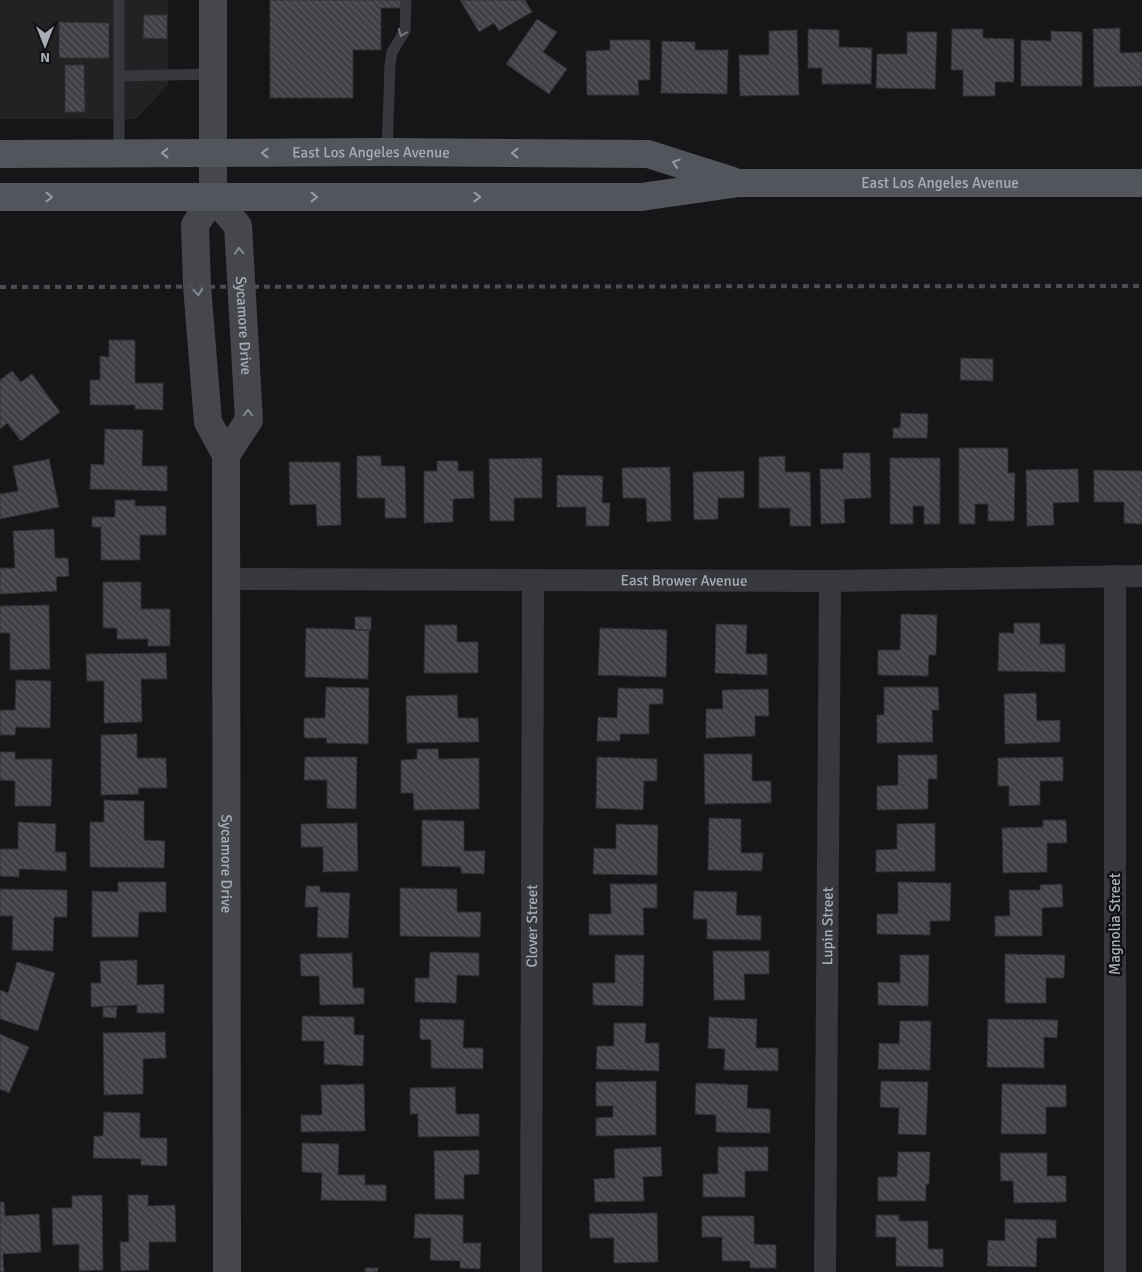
<svg xmlns="http://www.w3.org/2000/svg" width="1142" height="1272" font-family="Signika,sans-serif">
<defs>
<pattern id="building-back-hatch" width="6" height="6" patternUnits="userSpaceOnUse" patternTransform="scale(1.25)"><rect width="6" height="6" fill="#404145"/><path d="M-1 5l2 2M0 0l6 6M5-1l2 2" fill="none" stroke="#595a5e"/></pattern>
</defs>
<rect width="100%" height="100%" fill="#161618"/>
<path fill="#222225" d="M0 0H168V85L136 119H0Z"/>
<path fill="url(#building-back-hatch)" stroke="#303034" d="M270 0H402V8H381V50H353V98H270Z
M460 0H525L532 12 499 31 494 23 479 32Z
M144 15H167V39L143 38Z
M537 19 557 32 543 52 567 69 549 94 506 64Z
M59 22 109 23V58H59Z
M1120 28V53L1142 52V86L1094 87 1093 29Z
M808 29 839 30V47L872 48 871 84H822V68H808Z
M952 29H983V38L1014 39V82H995V96H963V70H951Z
M797 30 799 95 740 96 739 55H769V31Z
M1051 31 1082 32V86H1021V40L1051 41Z
M907 32H937L935 89 876 88 877 54H907Z
M610 40H650V80H638L639 95H587L586 51 610 50Z
M662 41 695 42V50H728L727 94 661 93Z
M65 65H84L85 112H65Z
M109 340H135V383H163V410L135 409V405H90V380H100V356L109 357Z
M961 358 993 359V381L960 380Z
M12 371 21 382 32 374 60 412 21 441 7 423 0 429V380Z
M901 413 928 414 927 438H893V428H900Z
M105 429 143 430 142 466H167V491L90 489 91 464 104 465Z
M959 448H1008V473H1015L1014 521H988V504H975V524H959Z
M843 453H870L871 498 844 499 845 523 821 524 820 469H843Z
M357 456H381V466H405L406 518H385V498H357Z
M785 456V472H810L811 526H790V508H759V457Z
M542 458V498H514V521H490L489 459Z
M890 458H940V524H924V506H913V524H890Z
M49 459 59 507 0 519V494L18 491 13 466Z
M437 461H458V471H473L474 498 453 499V522L424 523V471H437Z
M289 462H340L341 525 317 526 316 504 290 505Z
M670 467 671 521 647 522 646 498H623L622 468Z
M1078 469 1079 502 1053 503 1054 525 1027 526 1026 470Z
M1094 470 1142 471V524L1124 523V502H1094Z
M744 471V498H718V519L694 520 693 472Z
M557 475 603 476 602 503H610L609 526H586V507H557Z
M115 500H135V506H166V535H140V560H101V527H92V517H115Z
M54 529 55 558H68L69 576 56 577 57 591 0 594V568H15L13 531Z
M103 582H141V609H170V646H148V639H117V628H103Z
M49 605 50 669 10 670V633H0V606Z
M901 614 937 615 936 655H929L928 676 878 675V650H900Z
M355 617H371V630H355Z
M1014 623H1040V644H1065V672L998 671 999 633H1014Z
M716 624 747 625 746 654H767V675L715 673Z
M425 625H457V642H478V673H424Z
M306 628 369 630 368 679 305 677Z
M600 628 667 630 666 677 598 675Z
M166 653 167 679H141L142 722 104 723V681H87L86 654Z
M16 680 51 681 50 728 16 727 15 735H0V710H15Z
M326 687 369 688 368 744 326 743 327 738H304V718H325Z
M884 687H938L939 710H932L933 742 877 743V715H884Z
M618 688 663 689V704H649V734H620V741H597L598 717 617 718Z
M768 689 769 716H755V736L706 738V709H723L722 690Z
M1036 693 1037 721 1060 720V742L1005 744 1004 694Z
M457 695 458 718H478L479 742 407 743 406 696Z
M137 734V758H166L167 788H138L139 794 101 795V735Z
M417 749H438L439 759 479 758V809L414 810 413 793H401V760L417 759Z
M0 752H15V759H52L51 806H15V781L0 780Z
M704 754H752V781H771V803L705 804Z
M898 755H937V779H928V809L877 810V786L898 785Z
M305 757H357L356 809 327 808V780H304Z
M597 757 657 759V781H644L643 810 596 808Z
M1063 757V781H1040V805L1009 806V786H998V758Z
M104 800 144 801V840L165 841 164 868 90 867V822H104Z
M709 818 741 819V853H763L762 871 708 870Z
M422 820 464 821V851H485L484 874 461 873V867L422 866Z
M1043 820H1066L1067 843H1047V872L1003 873 1002 828 1043 827Z
M18 822 56 824 55 852H66V871L19 869V877L0 876V849H18Z
M357 823 358 871 323 872V847H301V824Z
M935 823V871L876 872V850L897 849V824Z
M616 824 658 825 657 875 593 874 594 848 616 849Z
M118 882H166V912H139L138 937H92V891L118 892Z
M898 882 951 883 950 921H930V935L877 934V914H898Z
M610 884H657V908H643L644 935H589V914H611Z
M1062 884 1063 907 1042 908V936H995V916H1010L1009 890H1040V885Z
M306 886H320V892L350 893 348 938 317 937 318 907H305Z
M400 888 457 889V912H481L480 937 400 936Z
M0 889 67 890V917H54L53 951 12 950 13 916H0Z
M694 891 737 892 736 915 761 916V940L707 939V919H693Z
M713 951H769V974H744L745 1000H714Z
M430 952 479 953V976L457 975 456 1003 415 1002V978H429Z
M352 953 353 988H364V1004L320 1005 319 976H301L300 954Z
M1005 954 1065 955 1064 978H1046V1003H1005Z
M615 955H644L643 1006 593 1005V983H615Z
M900 955H929L928 1006 878 1005V982L900 983Z
M137 960V985L164 984V1013H137V1005L91 1007V983H101L100 961Z
M17 962 55 973 38 1031 0 1019V990L8 993Z
M103 1007H117L116 1018 103 1017Z
M302 1016 354 1017V1035H364L363 1066 324 1064V1041H302Z
M709 1017 757 1019 756 1048H778V1071L724 1070 725 1049 708 1048Z
M420 1019 464 1020 463 1048H483V1069L431 1068V1040L420 1039Z
M988 1019 1058 1020 1057 1038 1044 1037V1068L987 1067Z
M900 1021H931L930 1070 878 1069 879 1043 899 1044Z
M614 1023H646L645 1043H659V1071L596 1069 597 1046H614Z
M165 1032 166 1058 143 1059V1094L104 1095 103 1033Z
M0 1034 29 1047 9 1093 0 1089Z
M656 1081V1135L596 1136V1118L613 1117V1106H596V1082Z
M881 1081 928 1082 926 1135 898 1134 899 1108 880 1107Z
M696 1083 748 1085 747 1108 770 1109V1133L716 1132V1115L695 1114Z
M364 1084 365 1131 301 1132V1115H322L321 1085Z
M1002 1084 1066 1085V1107H1046V1134H1001Z
M455 1087 456 1114H479V1136L418 1137V1114H410V1088Z
M104 1112 140 1113V1138H167V1166L141 1165V1159L93 1158 94 1136H103Z
M302 1143 339 1144 338 1175H365V1185H386V1201L321 1200 322 1173 302 1172Z
M661 1147 662 1176 643 1177 644 1201 595 1202 594 1179 615 1178 614 1149Z
M718 1147H768V1171H745V1197H703V1174H718Z
M479 1150V1174L464 1175V1199H435L434 1151Z
M898 1152H930L929 1184H926V1201H878V1177H897Z
M1000 1153H1047V1176H1066V1202L1014 1203 1013 1181H1001Z
M102 1195 103 1270 79 1271V1244L53 1245 52 1208H72V1196Z
M128 1195H148V1206L175 1205 176 1242H149V1270L121 1271 120 1242H129Z
M0 1202H4L5 1216 39 1214 41 1252 3 1254 4 1272H0Z
M657 1213 658 1262 614 1263V1238H590L589 1214Z
M415 1214 463 1215V1243H481L480 1269 460 1268V1261L430 1260 431 1238H414Z
M876 1215H899V1221H928V1249H943V1267L896 1266V1237H876Z
M702 1216H754V1244L776 1245V1268H750V1261H722V1237H702Z
M1005 1219 1056 1220V1238H1037L1036 1267 987 1266 988 1240 1005 1241Z
M365 1268H378L377 1272H365Z"/>
<g fill="none" stroke-linecap="round" stroke-linejoin="round">
<path stroke="#37383d" stroke-width="11" d="M119 0V154
M120 76 213 74
M387 152 390 65 392 52 405 31 406 0"/>
<g stroke="#37383d" stroke-width="22">
<path d="M1115 576V1272"/>
<path id="s1" d="M225 579 830 581 1142 576"/>
<path id="s2" d="M531 1272 533 581"/>
<path id="s3" d="M825 1272 830 581"/>
</g>
<g stroke="#45474d" stroke-width="28">
<path id="s4" d="M213 0V197L195 225 197 286 208 422 226 455 227 1272"/>
<path id="s5" d="M213 197 238 226 249 420 226 455"/>
</g>
<g stroke="#53555c" stroke-width="28">
<path id="s6" d="M0 154 387 152 648 154 733 181"/>
<path id="s7" d="M0 197H641L739 183H1142"/>
</g>
<path stroke="#4a4c52" stroke-width="4" stroke-dasharray="6 5" stroke-linecap="butt" d="M0 287 1142 286"/>
</g>
<defs><path id="oneway-chevron" d="M-2-3.5L2.5 0L-2 3.5" fill="none" stroke-width="1.6" stroke-linecap="round" stroke-linejoin="round" transform="scale(1.25)"/></defs>
<use stroke="#757881" href="#oneway-chevron" transform="translate(402 33) rotate(112)"/>
<g stroke="#979ba6">
<use href="#oneway-chevron" transform="translate(165 153) rotate(180)"/>
<use href="#oneway-chevron" transform="translate(265 153) rotate(180)"/>
<use href="#oneway-chevron" transform="translate(515 153) rotate(-180)"/>
<use href="#oneway-chevron" transform="translate(676 163) rotate(-162)"/>
<use href="#oneway-chevron" transform="translate(49 197)"/>
<use href="#oneway-chevron" transform="translate(314 197)"/>
<use href="#oneway-chevron" transform="translate(477 197)"/>
</g>
<g stroke="#858993">
<use href="#oneway-chevron" transform="translate(239 251) rotate(-93)"/>
<use href="#oneway-chevron" transform="translate(198 292) rotate(85)"/>
<use href="#oneway-chevron" transform="translate(248 413) rotate(-90)"/>
</g>
<g text-anchor="middle" stroke-width="5" stroke-linejoin="round" paint-order="stroke">
<g font-size="15" fill="#a8adb8" stroke="#111113">
<text dy="5" stroke="none"><textPath href="#s6" startOffset="371">East Los Angeles Avenue</textPath></text>
<text dy="5" stroke="none"><textPath href="#s7" startOffset="941">East Los Angeles Avenue</textPath></text>
<text dy="5" stroke="none"><textPath href="#s5" startOffset="138">Sycamore Drive</textPath></text>
<text dy="5" stroke="none"><textPath href="#s1" startOffset="459">East Brower Avenue</textPath></text>
<text dy="5" stroke="none"><textPath href="#s4" startOffset="874">Sycamore Drive</textPath></text>
<text transform="translate(1115 924) rotate(-90)" y="5">Magnolia Street</text>
<text dy="5" stroke="none"><textPath href="#s2" startOffset="346">Clover Street</textPath></text>
<text dy="5" stroke="none"><textPath href="#s3" startOffset="346">Lupin Street</textPath></text>
</g>
</g>
<g transform="translate(45 45) rotate(180)" stroke="#111113" stroke-width="4" paint-order="stroke">
<path d="M0-4L9 19L0 12L-9 19Z" fill="#a8adb8"/>
<text y="-8" font-size="14" font-weight="bold" text-anchor="middle" fill="#a8adb8">N</text>
</g>
</svg>
